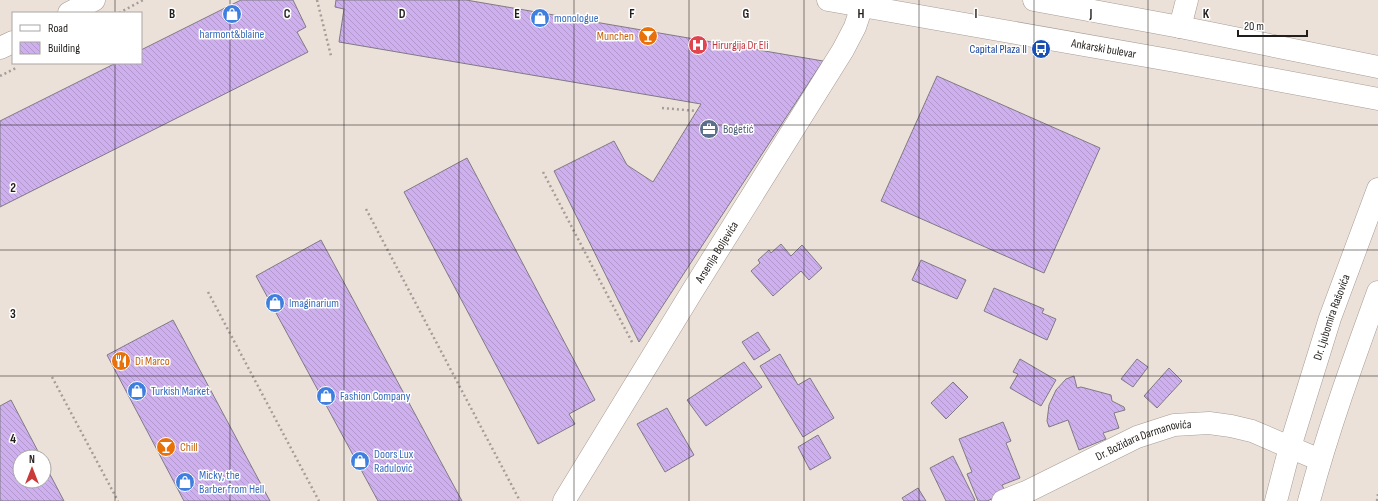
<svg xmlns="http://www.w3.org/2000/svg" width="1378" height="501" font-family="'Sofia Sans Condensed',sans-serif">
<defs>
<pattern id="building-back-hatch" width="6" height="6" patternUnits="userSpaceOnUse"><rect width="6" height="6" fill="#ceb0ee"/><path d="M-1 5l2 2M0 0l6 6M5-1l2 2" fill="none" stroke="#b197cc"/></pattern>
</defs>
<rect width="100%" height="100%" fill="#ece1d9"/>
<path fill="url(#building-back-hatch)" stroke="#7f7a84" d="M241 0H293L306 27 297 32 308 52 0 207V121L116 63H141V50Z
M336 0H466L823 61 639 342 554 171 614 141 627 165 653 182 701 104 339 42 344 9 335 7Z
M937 76 1100 148 1044 273 881 201Z
M467 158 595 400 569 414 575 424 538 444 404 192Z
M321 240 462 501H378L256 276Z
M781 244 791 256 802 245 822 268 809 280 801 271 773 296 751 271 760 263 758 260 769 250 771 253Z
M921 260 966 280 957 299 912 280Z
M994 288 1044 309 1042 313 1056 319 1047 340 984 311Z
M173 320 270 501H184L107 355Z
M758 332 770 350 754 360 742 342Z
M780 354 798 385 810 378 834 418 803 437 760 366Z
M1020 359 1056 380 1041 406 1010 388 1018 374 1013 372Z
M1137 359 1148 367 1133 387 1121 379Z
M744 362 762 387 706 426 687 400Z
M1169 368 1182 381 1157 408 1144 396Z
M1074 376 1077 388 1081 387 1111 395 1112 401 1124 407 1125 410 1114 413 1119 428 1103 433 1106 439 1079 450 1068 420 1049 427 1047 421 1049 405 1056 390 1066 379Z
M953 382 968 397 946 419 931 403Z
M11 400 41 457H20V481H44V463L64 501H0V406Z
M667 408 694 455 665 472 637 424Z
M1003 422 1011 441 1006 443 1020 478 1002 485 1006 493 987 501H978L967 474 972 472 959 439Z
M818 435 831 458 810 470 798 447Z
M953 456 975 500 974 501H946L930 468Z
M918 488 926 501H904L902 498Z"/>
<g fill="none" stroke-linecap="round" stroke-linejoin="round">
<g stroke="#a69c94" stroke-width="23">
<g id="minor">
<path id="s1" d="M828 0 1175 61 1378 99"/>
<path d="M1034 0 1180 27 1378 67"/>
<path d="M1180 27 1187 0"/>
<path id="s2" d="M564 501 693 290 843 50 855 27 864 0"/>
<path id="s3" d="M1003 501 1026 492 1137 437 1174 425 1209 423 1231 426 1252 431 1320 460"/>
</g>
</g>
<g stroke="#a69c94" stroke-width="23">
<g id="tertiary">
<path id="s4" d="M1276 501 1290 447 1330 318 1378 189"/>
<path d="M1309 501C1328 430 1353 361 1378 292"/>
</g>
</g>
<g stroke="#a69c94" stroke-width="23">
<path id="secondary" d="M69 13 94 0
M0 48 13 42"/>
</g>
<path stroke="#a59d97" stroke-width="2.5" stroke-dasharray="2 3" stroke-linecap="butt" d="M317 0 331 56
M119 13 143 0
M0 76 16 68
M662 108 697 111
M543 172 633 344
M366 209 520 501
M208 292 319 501
M52 377 118 501
M1377 501 1378 494"/>
<use href="#minor" stroke="#fff" stroke-width="22"/>
<use href="#tertiary" stroke="#fff" stroke-width="22"/>
<use href="#secondary" stroke="#fff" stroke-width="22"/>
</g>
<path fill="none" stroke="#221e1b" stroke-width="1" stroke-opacity="0.55" d="M115 0V13M230 0V501M344 0V501M459 0V501M574 0V501M689 0V501M804 0V501M919 0V501M1034 0V501M1148 0V501M1263 0V501M115 63V501M0 125H1378M0 250H1378M0 376H1378"/>
<defs>
<g id="shop-disc" transform="scale(1)"><circle r="9.5" fill="#3f7fe0" stroke="#fff"/><path d="M-5-2.5h2.3a2.7 3.5 0 0 1 5.4 0H5L5.5 6h-11ZM-1.5-2.5h3a1.5 2.3 0 0 0-3 0Z" fill="#fff"/></g>
<g id="bar-disc" transform="scale(1)"><circle r="9.5" fill="#e8710a" stroke="#fff"/><path d="M-6-5H6L.8 .8V4.5H3.5V6h-7V4.5H-.8V.8Z" fill="#fff"/></g>
<g id="hospital-disc" transform="scale(1)"><circle r="9.5" fill="#e0444e" stroke="#fff"/><path d="M-5-5h3v3.5h4V-5h3V5h-3V1.5h-4V5h-3Z" fill="#fff"/></g>
<g id="bus-disc" transform="scale(1)"><circle r="9.5" fill="#1a4fb4" stroke="#fff"/><path d="M-5-6H5V4H4V6H2V4H-2V6H-4V4H-5ZM-3.5-4V0h7V-4ZM-3.5 1.2v1.5H-2V1.2ZM2 1.2v1.5H3.5V1.2Z" fill="#fff"/></g>
<g id="office-disc" transform="scale(1)"><circle r="9.5" fill="#5c6f8a" stroke="#fff"/><path d="M-6-3h4V-5.5h4V-3h4V5H-6ZM-1-4.5V-3h2v-1.5ZM-6 0V1H6V0Z" fill="#fff"/></g>
<g id="restaurant-disc" transform="scale(1)"><circle r="9.5" fill="#e8710a" stroke="#fff"/><path d="M-5-6h1v4h1v-4h1v4h1v-4h1v5L-1.5 .5V6h-2V.5L-5-1ZM5-6V6H3V1.5H1.5Q1.5-4 5-6Z" fill="#fff"/></g>
</defs>
<g fill-rule="evenodd">
<use href="#shop-disc" x="232" y="14"/>
<use href="#shop-disc" x="540" y="18"/>
<use href="#bar-disc" x="648" y="36"/>
<use href="#hospital-disc" x="698" y="45"/>
<use href="#bus-disc" x="1041" y="49"/>
<use href="#office-disc" x="709" y="129"/>
<use href="#shop-disc" x="275" y="303"/>
<use href="#restaurant-disc" x="121" y="361"/>
<use href="#shop-disc" x="137" y="391"/>
<use href="#shop-disc" x="326" y="396"/>
<use href="#bar-disc" x="166" y="447"/>
<use href="#shop-disc" x="360" y="461"/>
<use href="#shop-disc" x="185" y="482"/>
</g>
<g text-anchor="middle" stroke-width="3" stroke-linejoin="round" paint-order="stroke">
<g font-size="12" fill="#366cbe" stroke="#fff" text-anchor="start">
<text x="554" y="22">monologue</text>
<text x="232" y="38" text-anchor="middle">harmont&amp;blaine</text>
<text x="289" y="307">Imaginarium</text>
<text x="151" y="395">Turkish Market</text>
<text x="340" y="400">Fashion Company</text>
<text x="374" y="458">Doors Lux<tspan x="374" dy="14">Radulović</tspan></text>
<text x="199" y="479">Micky, the<tspan x="199" dy="14">Barber from Hell</tspan></text>
</g>
<g font-size="12" fill="#c56008" stroke="#fff" text-anchor="start">
<text x="634" y="40" text-anchor="end">Munchen</text>
<text x="135" y="365">Di Marco</text>
<text x="180" y="451">Chill</text>
</g>
<g font-size="12" fill="#be3a42" stroke="#fff" text-anchor="start">
<text x="712" y="49">Hirurgija Dr Eli</text>
</g>
<g font-size="12" fill="#164399" stroke="#fff" text-anchor="end">
<text x="1027" y="53">Capital Plaza II</text>
</g>
<g font-size="12" fill="#221e1b" stroke="#fff">
<text dy="4" stroke="none"><textPath href="#s1" startOffset="280">Ankarski bulevar</textPath></text>
<text dy="4" stroke="none"><textPath href="#s2" startOffset="292">Arsenija Boljevića</textPath></text>
<text dy="4" stroke="none"><textPath href="#s4" startOffset="192">Dr. Ljubomira Rašovića</textPath></text>
<text dy="4" stroke="none"><textPath href="#s3" startOffset="154">Dr. Božidara Darmanovića</textPath></text>
</g>
<g font-size="12" fill="#4e5e75" stroke="#fff" text-anchor="start">
<text x="723" y="133">Bogetić</text>
</g>
</g>
<g font-size="13" text-anchor="middle" font-weight="bold" fill="#221e1b" stroke="#fff" stroke-width="3" stroke-linejoin="round" paint-order="stroke">
<text x="172" y="18">B</text>
<text x="287" y="18">C</text>
<text x="402" y="18">D</text>
<text x="517" y="18">E</text>
<text x="632" y="18">F</text>
<text x="746" y="18">G</text>
<text x="861" y="18">H</text>
<text x="976" y="18">I</text>
<text x="1091" y="18">J</text>
<text x="1206" y="18">K</text>
<text x="13" y="192">2</text>
<text x="13" y="318">3</text>
<text x="13" y="443">4</text>
</g>
<rect x="12" y="12" width="130" height="52" fill="#ffffff" stroke="#a7a5a4"/>
<rect x="20" y="25" width="20" height="6" fill="#ffffff" stroke="#a7a5a4"/>
<text x="48" y="32" font-size="12" fill="#221e1b">Road</text>
<rect x="20" y="42" width="20" height="12" fill="url(#building-back-hatch)" stroke="#a7a5a4"/>
<text x="48" y="52" font-size="12" fill="#221e1b">Building</text>
<g transform="translate(32 469)"><circle r="19" fill="#ffffff" stroke="#a7a5a4"/>
<path d="M0-3L7 15L0 10L-7 15Z" fill="#c93a38"/>
<text y="-6" font-size="11" font-weight="bold" text-anchor="middle" fill="#221e1b">N</text>
</g>
<path d="M1238 30v6h69v-6" fill="none" stroke="#221e1b" stroke-width="2"/>
<text x="1244" y="30" font-size="12" fill="#221e1b" stroke="#ffffff" stroke-width="3" paint-order="stroke">20 m</text>
</svg>
